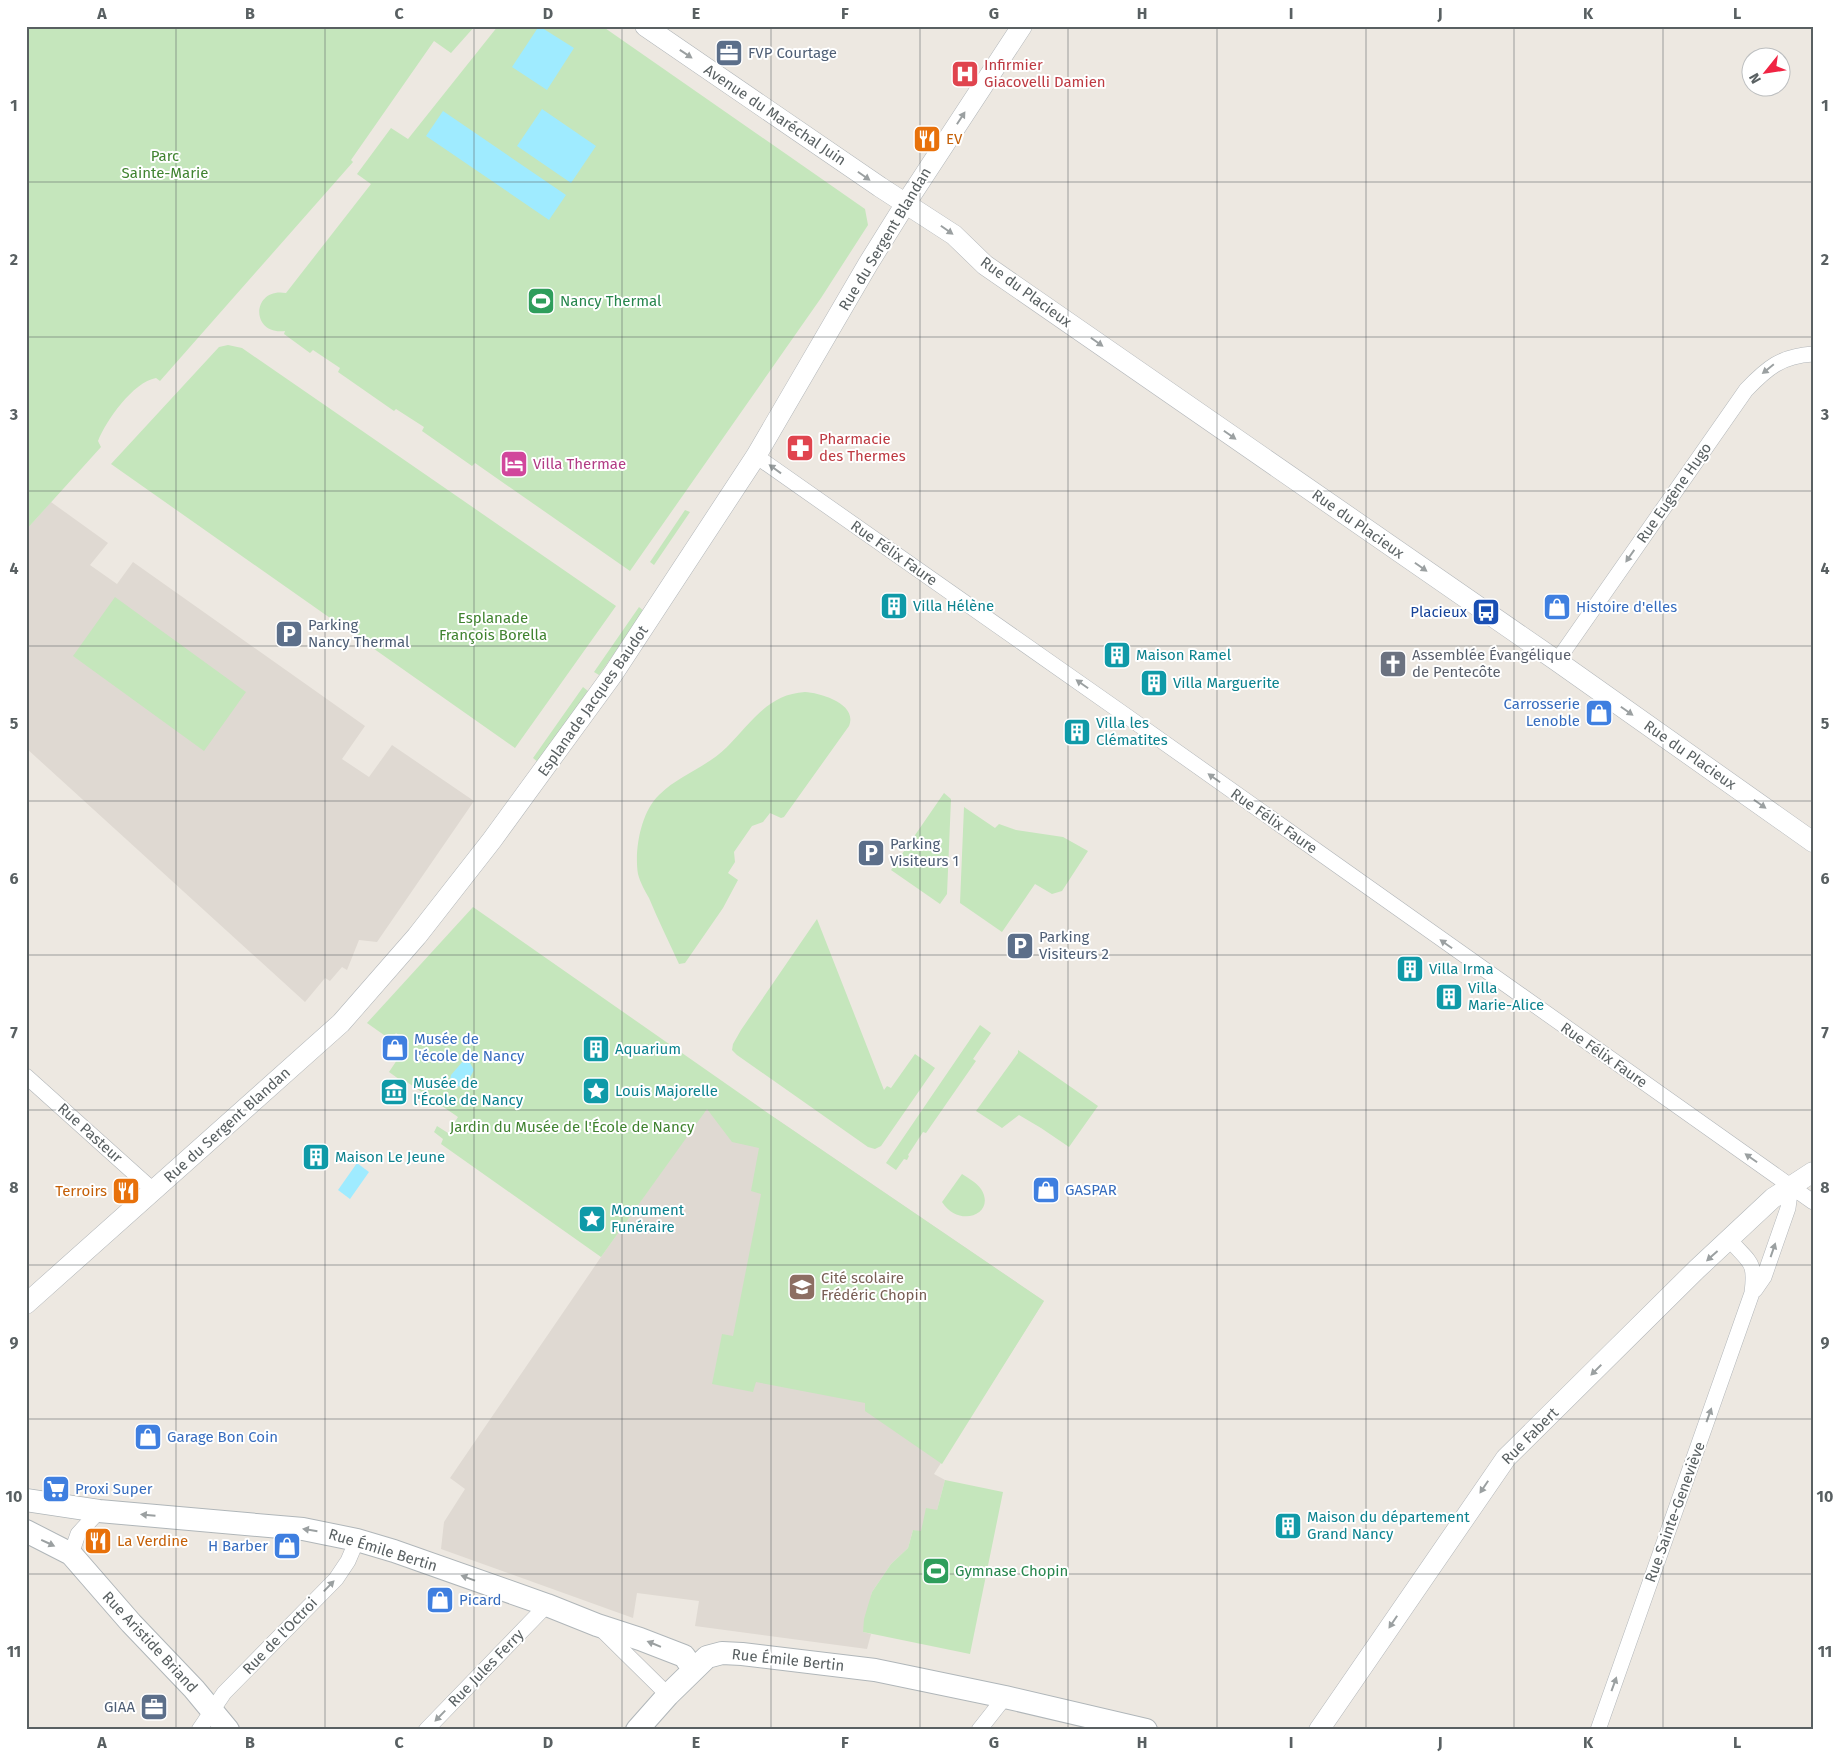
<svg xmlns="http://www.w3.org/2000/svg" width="1839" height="1756" font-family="'Fira Sans',sans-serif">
<rect width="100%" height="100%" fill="#ede8e1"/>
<path fill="#dfd9d2" d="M51 502 108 543 90 565 117 584 133 562 365 726 342 759 369 777 392 745 474 801 377 942 359 940 347 970 342 967 330 981 325 978 305 1002 26 748V530Z
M706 1109 775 1118 1044 1301 934 1474 945 1480 937 1510 921 1532 913 1530 908 1548 891 1564 872 1592 863 1632 871 1634 867 1649 695 1626 699 1601 637 1593 633 1618 441 1549 444 1522 465 1489 450 1478 601 1257Z"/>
<path fill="#c5e6bc" d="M26 26H475L451 53 434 41 351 160 353 162 160 381 156 378C133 382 106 421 98 441L101 447 26 530Z
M498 26H602L865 209 868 225 821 298 630 571 475 463 472 466 422 431 424 427 396 409 394 411 338 372 340 368 313 350 310 353 284 334 285 331C250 336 251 287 286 293L371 184 357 174 391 128 408 139Z
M228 345 242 348 616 606 515 748 111 464 219 347Z
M685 510 690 512 654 565 650 562Z
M115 597 246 692 204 751 73 656Z
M639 607 644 611 599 675 594 672Z
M583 687 588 691 538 762 533 758Z
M805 692C821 693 858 704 849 726L784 817 781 818 770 813 763 822 752 826 734 852 735 862 728 873 738 880 723 908 685 963 679 964C669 942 658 920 649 898 645 891 640 882 638 874 634 850 641 812 659 795 679 775 707 767 727 747 751 723 768 694 805 692Z
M944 793 951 799 947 894 940 904 891 870Z
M964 807 995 828 999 824 1016 830 1063 837 1088 851 1062 891 1052 894 1035 884 1002 932 960 903Z
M473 907 775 1118 1044 1301 942 1464 865 1411V1403L756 1382 753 1392 712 1384 722 1334 733 1336 761 1194 751 1191 759 1148 732 1142 707 1109 601 1257 441 1144 443 1139 434 1132 437 1126 448 1133 458 1117 404 1080 403 1082 389 1072 409 1042 396 1033 391 1040 367 1023Z
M817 919 884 1090 887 1086 891 1088 915 1054 935 1068 881 1146 875 1149 868 1147 737 1055 732 1050 733 1044 741 1030Z
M980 1025 991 1033 973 1059 976 1061 926 1133 923 1132 908 1155 909 1156 907 1160 904 1159 896 1170 886 1163 888 1160Z
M1018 1050 1098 1106 1069 1147 1041 1128 1019 1115 1002 1128 976 1111 1018 1053Z
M962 1174C968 1178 976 1182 981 1189 997 1214 959 1229 942 1202Z
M945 1480 1003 1492 970 1654 863 1632 864 1619 872 1592 891 1564 908 1548 913 1530 921 1531 926 1508 937 1510Z"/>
<path fill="#9febff" d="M539 26 574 48 547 90 512 67Z
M542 109 596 146 571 183 517 146Z
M443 111 566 195 549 220 426 136Z
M464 1060 470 1063 474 1070C469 1079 465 1089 454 1086L450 1081 451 1075Z
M357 1163 369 1172 350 1199 338 1190Z"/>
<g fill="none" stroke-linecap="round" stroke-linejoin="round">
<g stroke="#b2b6b9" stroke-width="16">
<path id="minor" d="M756 456 1118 710 1813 1202
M1557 661 1746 390C1767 368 1781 356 1813 354
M26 1076 154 1191
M1755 1290 1764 1277 1788 1208 1791 1186
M71 1554 78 1534 99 1511
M601 1629 668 1695
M199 1730 224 1693 336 1579 348 1561 357 1540
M426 1730 547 1605
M979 1730 1005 1697
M1598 1730 1752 1293C1756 1260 1750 1264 1730 1240"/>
</g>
<g stroke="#b2b6b9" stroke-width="21">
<path id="tertiary" d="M645 26 880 187 954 235 985 265 1557 661 1813 842
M26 1304 341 1023 417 936 492 840 613 674 756 456 868 264 906 203 1022 26
M1319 1730 1506 1458 1697 1269 1773 1198 1813 1172"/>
</g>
<g stroke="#b0b6b9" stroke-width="24">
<path id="secondary" d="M26 1500 99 1511 303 1529 357 1540 394 1551 547 1605 597 1625 640 1639 684 1656 693 1669
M26 1531 71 1554 131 1623 194 1689 228 1730
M637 1730 668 1695 707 1657 722 1653 742 1654 875 1670 1005 1697 1146 1730"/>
</g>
<use href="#minor" stroke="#fff" stroke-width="15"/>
<use href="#tertiary" stroke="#fff" stroke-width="20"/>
<use href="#secondary" stroke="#fff" stroke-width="22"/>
</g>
<defs><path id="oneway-solid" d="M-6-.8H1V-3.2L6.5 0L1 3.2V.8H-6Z" transform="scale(1.25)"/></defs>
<g fill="#9ba0a1">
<use href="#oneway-solid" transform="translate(686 54) rotate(34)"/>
<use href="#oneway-solid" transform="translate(961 118) rotate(-57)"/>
<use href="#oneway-solid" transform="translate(864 176) rotate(35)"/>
<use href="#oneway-solid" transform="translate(947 230) rotate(35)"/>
<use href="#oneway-solid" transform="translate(1097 342) rotate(35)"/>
<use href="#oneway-solid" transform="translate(1768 369) rotate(141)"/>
<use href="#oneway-solid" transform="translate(1230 435) rotate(35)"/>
<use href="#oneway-solid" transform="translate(775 469) rotate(-144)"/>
<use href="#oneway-solid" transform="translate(1630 556) rotate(125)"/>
<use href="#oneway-solid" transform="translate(1421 567) rotate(35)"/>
<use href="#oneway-solid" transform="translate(1082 684) rotate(-145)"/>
<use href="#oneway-solid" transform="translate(1627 711) rotate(35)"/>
<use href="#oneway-solid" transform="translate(1214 778) rotate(-145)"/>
<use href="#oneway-solid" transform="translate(1760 804) rotate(35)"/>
<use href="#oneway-solid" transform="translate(1446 944) rotate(-145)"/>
<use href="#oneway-solid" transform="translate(1751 1158) rotate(-145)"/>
<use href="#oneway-solid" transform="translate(1773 1250) rotate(-71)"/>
<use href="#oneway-solid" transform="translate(1712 1256) rotate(138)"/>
<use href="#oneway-solid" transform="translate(1596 1370) rotate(135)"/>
<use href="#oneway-solid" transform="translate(1709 1415) rotate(-70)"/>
<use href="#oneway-solid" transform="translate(1484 1487) rotate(124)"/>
<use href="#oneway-solid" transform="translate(148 1515) rotate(-175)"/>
<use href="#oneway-solid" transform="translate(310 1530) rotate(-171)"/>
<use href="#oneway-solid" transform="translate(48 1543) rotate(25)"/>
<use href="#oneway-solid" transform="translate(468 1578) rotate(-160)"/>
<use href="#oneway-solid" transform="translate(329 1586) rotate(-46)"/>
<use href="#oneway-solid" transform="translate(1393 1622) rotate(124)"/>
<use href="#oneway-solid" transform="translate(654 1644) rotate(-158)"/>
<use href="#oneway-solid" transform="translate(1614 1684) rotate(-70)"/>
<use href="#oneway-solid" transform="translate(440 1716) rotate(134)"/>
</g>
<path fill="none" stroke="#596062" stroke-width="1" stroke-opacity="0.55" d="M176 26V1730M325 26V1730M474 26V1730M622 26V1730M771 26V1730M920 26V1730M1068 26V1730M1217 26V1730M1366 26V1730M1514 26V1730M1663 26V1730M26 182H1813M26 337H1813M26 491H1813M26 646H1813M26 801H1813M26 955H1813M26 1110H1813M26 1265H1813M26 1419H1813M26 1574H1813"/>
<defs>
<g id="office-square" transform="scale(1.4375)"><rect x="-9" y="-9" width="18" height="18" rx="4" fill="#5c6f8a" stroke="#fff"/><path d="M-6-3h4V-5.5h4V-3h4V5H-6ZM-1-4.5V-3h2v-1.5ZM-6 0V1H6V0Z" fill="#fff"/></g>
<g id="hospital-square" transform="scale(1.4375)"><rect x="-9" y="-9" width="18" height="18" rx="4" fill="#e0444e" stroke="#fff"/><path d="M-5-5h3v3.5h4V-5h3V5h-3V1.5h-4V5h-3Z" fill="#fff"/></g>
<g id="restaurant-square" transform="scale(1.4375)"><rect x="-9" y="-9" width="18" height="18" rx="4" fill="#e8710a" stroke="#fff"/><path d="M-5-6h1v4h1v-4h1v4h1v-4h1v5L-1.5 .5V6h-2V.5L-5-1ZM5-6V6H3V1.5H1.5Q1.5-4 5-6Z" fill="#fff"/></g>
<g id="stadium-square" transform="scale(1.4375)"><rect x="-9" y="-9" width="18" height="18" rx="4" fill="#2e9e5b" stroke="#fff"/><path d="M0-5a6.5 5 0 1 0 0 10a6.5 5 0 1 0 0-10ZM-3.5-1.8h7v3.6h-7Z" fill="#fff"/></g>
<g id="pharmacy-square" transform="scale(1.4375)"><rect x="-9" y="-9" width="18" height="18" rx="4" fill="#e0444e" stroke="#fff"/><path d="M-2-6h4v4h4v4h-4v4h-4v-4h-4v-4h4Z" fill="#fff"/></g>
<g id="hotel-square" transform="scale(1.4375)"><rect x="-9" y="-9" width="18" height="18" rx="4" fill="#d1479c" stroke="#fff"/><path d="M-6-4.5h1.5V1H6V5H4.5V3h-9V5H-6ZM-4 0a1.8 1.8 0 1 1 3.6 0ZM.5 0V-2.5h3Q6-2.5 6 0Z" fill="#fff"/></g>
<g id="building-square" transform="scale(1.4375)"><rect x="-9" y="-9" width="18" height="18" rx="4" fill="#0f9aa8" stroke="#fff"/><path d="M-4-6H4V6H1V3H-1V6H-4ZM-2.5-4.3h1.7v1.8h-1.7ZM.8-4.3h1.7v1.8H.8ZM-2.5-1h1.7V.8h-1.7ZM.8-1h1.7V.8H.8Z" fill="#fff"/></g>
<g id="shop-square" transform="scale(1.4375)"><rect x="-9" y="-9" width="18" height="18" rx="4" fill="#3f7fe0" stroke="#fff"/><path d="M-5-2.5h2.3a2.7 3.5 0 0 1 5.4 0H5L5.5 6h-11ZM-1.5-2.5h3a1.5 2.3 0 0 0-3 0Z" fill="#fff"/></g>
<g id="bus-square" transform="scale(1.4375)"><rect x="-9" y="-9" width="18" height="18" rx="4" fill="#1a4fb4" stroke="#fff"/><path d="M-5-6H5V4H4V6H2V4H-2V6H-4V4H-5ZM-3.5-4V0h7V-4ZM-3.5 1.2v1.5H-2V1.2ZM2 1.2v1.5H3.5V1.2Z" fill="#fff"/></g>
<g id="parking-square" transform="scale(1.4375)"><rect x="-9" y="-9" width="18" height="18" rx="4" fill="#5c6f8a" stroke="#fff"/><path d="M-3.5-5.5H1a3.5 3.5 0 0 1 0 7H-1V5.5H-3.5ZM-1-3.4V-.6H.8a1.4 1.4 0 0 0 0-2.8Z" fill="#fff"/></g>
<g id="church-square" transform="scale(1.4375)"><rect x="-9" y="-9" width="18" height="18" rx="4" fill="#6b7280" stroke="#fff"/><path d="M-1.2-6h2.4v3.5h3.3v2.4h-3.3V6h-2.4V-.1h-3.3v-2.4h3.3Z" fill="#fff"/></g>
<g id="sight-square" transform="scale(1.4375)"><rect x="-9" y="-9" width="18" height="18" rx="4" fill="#0f9aa8" stroke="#fff"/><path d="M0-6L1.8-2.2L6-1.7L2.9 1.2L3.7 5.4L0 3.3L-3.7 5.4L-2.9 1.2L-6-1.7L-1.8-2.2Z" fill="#fff"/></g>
<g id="museum-square" transform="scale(1.4375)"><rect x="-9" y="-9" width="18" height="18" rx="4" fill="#0f9aa8" stroke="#fff"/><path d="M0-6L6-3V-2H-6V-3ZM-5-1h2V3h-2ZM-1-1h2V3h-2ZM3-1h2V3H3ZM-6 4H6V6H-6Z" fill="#fff"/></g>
<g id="school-square" transform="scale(1.4375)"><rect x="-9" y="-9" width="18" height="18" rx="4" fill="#8d6e63" stroke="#fff"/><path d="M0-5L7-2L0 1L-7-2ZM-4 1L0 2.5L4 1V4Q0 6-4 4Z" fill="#fff"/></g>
<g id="supermarket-square" transform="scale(1.4375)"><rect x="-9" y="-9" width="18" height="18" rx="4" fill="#3f7fe0" stroke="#fff"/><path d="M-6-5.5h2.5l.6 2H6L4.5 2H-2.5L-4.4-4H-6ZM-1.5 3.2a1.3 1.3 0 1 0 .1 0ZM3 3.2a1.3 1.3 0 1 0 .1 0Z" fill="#fff"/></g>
</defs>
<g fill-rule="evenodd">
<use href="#office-square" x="729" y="53"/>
<use href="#hospital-square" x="965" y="74"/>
<use href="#restaurant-square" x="927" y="139"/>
<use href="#stadium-square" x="541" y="301"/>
<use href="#pharmacy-square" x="800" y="448"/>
<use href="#hotel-square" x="514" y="464"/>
<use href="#building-square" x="894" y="606"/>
<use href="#shop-square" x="1557" y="607"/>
<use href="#bus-square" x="1486" y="612"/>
<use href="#parking-square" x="289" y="634"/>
<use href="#building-square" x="1117" y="655"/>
<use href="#church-square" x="1393" y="664"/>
<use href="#building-square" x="1154" y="683"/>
<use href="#shop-square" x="1599" y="713"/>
<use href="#building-square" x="1077" y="732"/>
<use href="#parking-square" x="871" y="853"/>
<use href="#parking-square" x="1020" y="946"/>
<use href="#building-square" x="1410" y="969"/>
<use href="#building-square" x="1449" y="997"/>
<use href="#shop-square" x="395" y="1048"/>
<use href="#building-square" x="596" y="1049"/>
<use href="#sight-square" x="596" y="1091"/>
<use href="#museum-square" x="394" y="1092"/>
<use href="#building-square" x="316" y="1157"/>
<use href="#shop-square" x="1046" y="1190"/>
<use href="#restaurant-square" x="126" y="1191"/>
<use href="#sight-square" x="592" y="1219"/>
<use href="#school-square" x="802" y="1287"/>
<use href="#shop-square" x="148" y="1437"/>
<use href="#supermarket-square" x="56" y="1489"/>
<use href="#building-square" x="1288" y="1526"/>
<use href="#restaurant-square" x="98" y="1541"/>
<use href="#shop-square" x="287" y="1546"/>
<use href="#stadium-square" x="936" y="1571"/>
<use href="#shop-square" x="440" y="1600"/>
<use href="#office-square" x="154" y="1707"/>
</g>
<g text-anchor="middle" stroke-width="4" stroke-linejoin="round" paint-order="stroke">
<g font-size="15" fill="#4e5e75" stroke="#fff" text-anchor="start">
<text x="748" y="58">FVP Courtage</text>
<text x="308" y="630">Parking<tspan x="308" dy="17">Nancy Thermal</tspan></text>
<text x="890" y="849">Parking<tspan x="890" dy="17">Visiteurs 1</tspan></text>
<text x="1039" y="942">Parking<tspan x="1039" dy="17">Visiteurs 2</tspan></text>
<text x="135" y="1712" text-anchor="end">GIAA</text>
</g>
<g font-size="15" fill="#be3a42" stroke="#fff" text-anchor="start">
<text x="984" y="70">Infirmier<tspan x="984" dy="17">Giacovelli Damien</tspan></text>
<text x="819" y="444">Pharmacie<tspan x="819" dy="17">des Thermes</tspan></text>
</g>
<g font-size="15" fill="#596062" stroke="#fff">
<text transform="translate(775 115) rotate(34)" y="5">Avenue du Maréchal Juin</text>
<text transform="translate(885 239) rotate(-59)" y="5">Rue du Sergent Blandan</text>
<text transform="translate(1026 292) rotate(36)" y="5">Rue du Placieux</text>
<text transform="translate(1674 493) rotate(-55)" y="5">Rue Eugène Hugo</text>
<text transform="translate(1358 524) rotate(35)" y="5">Rue du Placieux</text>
<text transform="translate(894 553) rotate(35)" y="5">Rue Félix Faure</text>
<text transform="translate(593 701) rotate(-55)" y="5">Esplanade Jacques Baudot</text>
<text transform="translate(1690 755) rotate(35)" y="5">Rue du Placieux</text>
<text transform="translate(1274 821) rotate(35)" y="5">Rue Félix Faure</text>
<text transform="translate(1604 1055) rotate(35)" y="5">Rue Félix Faure</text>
<text transform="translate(227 1125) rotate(-42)" y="5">Rue du Sergent Blandan</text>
<text transform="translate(90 1133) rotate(42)" y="5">Rue Pasteur</text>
<text transform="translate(1530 1436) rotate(-45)" y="5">Rue Fabert</text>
<text transform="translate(1675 1512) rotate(-70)" y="5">Rue Sainte-Geneviève</text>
<text transform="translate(383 1550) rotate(17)" y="5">Rue Émile Bertin</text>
<text transform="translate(280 1636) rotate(-46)" y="5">Rue de l'Octroi</text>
<text transform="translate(150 1642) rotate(47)" y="5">Rue Aristide Briand</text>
<text transform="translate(788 1660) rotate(6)" y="5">Rue Émile Bertin</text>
<text transform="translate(486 1668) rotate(-46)" y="5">Rue Jules Ferry</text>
</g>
<g font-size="15" fill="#c56008" stroke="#fff" text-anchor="start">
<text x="946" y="144">EV</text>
<text x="107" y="1196" text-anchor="end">Terroirs</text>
<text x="117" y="1546">La Verdine</text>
</g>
<g font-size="15" fill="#408330" stroke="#fff">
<text x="165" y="161">Parc<tspan x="165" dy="17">Sainte-Marie</tspan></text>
<text x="493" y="623">Esplanade<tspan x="493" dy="17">François Borella</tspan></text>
<text x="572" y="1132">Jardin du Musée de l'École de Nancy</text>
</g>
<g font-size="15" fill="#27864d" stroke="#fff" text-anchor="start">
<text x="560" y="306">Nancy Thermal</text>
<text x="955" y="1576">Gymnase Chopin</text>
</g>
<g font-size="15" fill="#b23c85" stroke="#fff" text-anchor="start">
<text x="533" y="469">Villa Thermae</text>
</g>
<g font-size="15" fill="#0d838f" stroke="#fff" text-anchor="start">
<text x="913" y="611">Villa Hélène</text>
<text x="1136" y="660">Maison Ramel</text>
<text x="1173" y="688">Villa Marguerite</text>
<text x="1096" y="728">Villa les<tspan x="1096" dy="17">Clématites</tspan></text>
<text x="1429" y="974">Villa Irma</text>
<text x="1468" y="993">Villa<tspan x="1468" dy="17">Marie-Alice</tspan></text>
<text x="615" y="1054">Aquarium</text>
<text x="413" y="1088">Musée de<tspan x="413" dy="17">l'École de Nancy</tspan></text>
<text x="615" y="1096">Louis Majorelle</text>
<text x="335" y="1162">Maison Le Jeune</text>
<text x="611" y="1215">Monument<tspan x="611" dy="17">Funéraire</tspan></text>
<text x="1307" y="1522">Maison du département<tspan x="1307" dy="17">Grand Nancy</tspan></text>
</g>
<g font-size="15" fill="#366cbe" stroke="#fff" text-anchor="start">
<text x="1576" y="612">Histoire d'elles</text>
<text x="1580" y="709" text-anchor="end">Carrosserie<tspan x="1580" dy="17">Lenoble</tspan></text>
<text x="414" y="1044">Musée de<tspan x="414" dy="17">l'école de Nancy</tspan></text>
<text x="1065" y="1195">GASPAR</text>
<text x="167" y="1442">Garage Bon Coin</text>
<text x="75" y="1494">Proxi Super</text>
<text x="268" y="1551" text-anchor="end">H Barber</text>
<text x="459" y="1605">Picard</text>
</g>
<g font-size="15" fill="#164399" stroke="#fff" text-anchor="end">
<text x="1467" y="617">Placieux</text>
</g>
<g font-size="15" fill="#5b616d" stroke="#fff" text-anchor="start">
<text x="1412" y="660">Assemblée Évangélique<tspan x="1412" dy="17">de Pentecôte</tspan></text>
</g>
<g font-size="15" fill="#785e54" stroke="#fff" text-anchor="start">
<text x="821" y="1283">Cité scolaire<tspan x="821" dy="17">Frédéric Chopin</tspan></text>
</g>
</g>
<rect width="1839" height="1756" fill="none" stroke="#ffffff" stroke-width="55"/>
<g transform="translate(1766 72) rotate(240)"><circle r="24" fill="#ffffff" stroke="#bdbfc0"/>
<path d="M0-4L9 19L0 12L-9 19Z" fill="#f02443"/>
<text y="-8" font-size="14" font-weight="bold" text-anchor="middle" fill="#596062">N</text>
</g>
<rect x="28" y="28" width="1784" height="1700" fill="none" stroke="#596062" stroke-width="2"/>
<g font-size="16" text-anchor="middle" font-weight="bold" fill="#596062">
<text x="102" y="19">A</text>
<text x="250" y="19">B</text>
<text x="399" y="19">C</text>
<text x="548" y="19">D</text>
<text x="696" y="19">E</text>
<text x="845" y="19">F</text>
<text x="994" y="19">G</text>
<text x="1142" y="19">H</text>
<text x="1291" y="19">I</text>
<text x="1440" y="19">J</text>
<text x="1588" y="19">K</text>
<text x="1737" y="19">L</text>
<text x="14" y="111">1</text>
<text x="1825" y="111">1</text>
<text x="14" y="265">2</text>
<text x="1825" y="265">2</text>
<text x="14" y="420">3</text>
<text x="1825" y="420">3</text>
<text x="14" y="574">4</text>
<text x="1825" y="574">4</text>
<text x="14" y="729">5</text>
<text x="1825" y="729">5</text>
<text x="14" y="884">6</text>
<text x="1825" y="884">6</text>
<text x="14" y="1038">7</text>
<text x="1825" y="1038">7</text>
<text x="14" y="1193">8</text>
<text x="1825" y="1193">8</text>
<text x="14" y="1348">9</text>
<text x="1825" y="1348">9</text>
<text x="14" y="1502">10</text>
<text x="1825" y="1502">10</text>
<text x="14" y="1657">11</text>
<text x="1825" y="1657">11</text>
<text x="102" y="1748">A</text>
<text x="250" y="1748">B</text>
<text x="399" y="1748">C</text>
<text x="548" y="1748">D</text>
<text x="696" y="1748">E</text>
<text x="845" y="1748">F</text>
<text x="994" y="1748">G</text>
<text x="1142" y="1748">H</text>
<text x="1291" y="1748">I</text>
<text x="1440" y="1748">J</text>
<text x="1588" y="1748">K</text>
<text x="1737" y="1748">L</text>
</g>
</svg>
